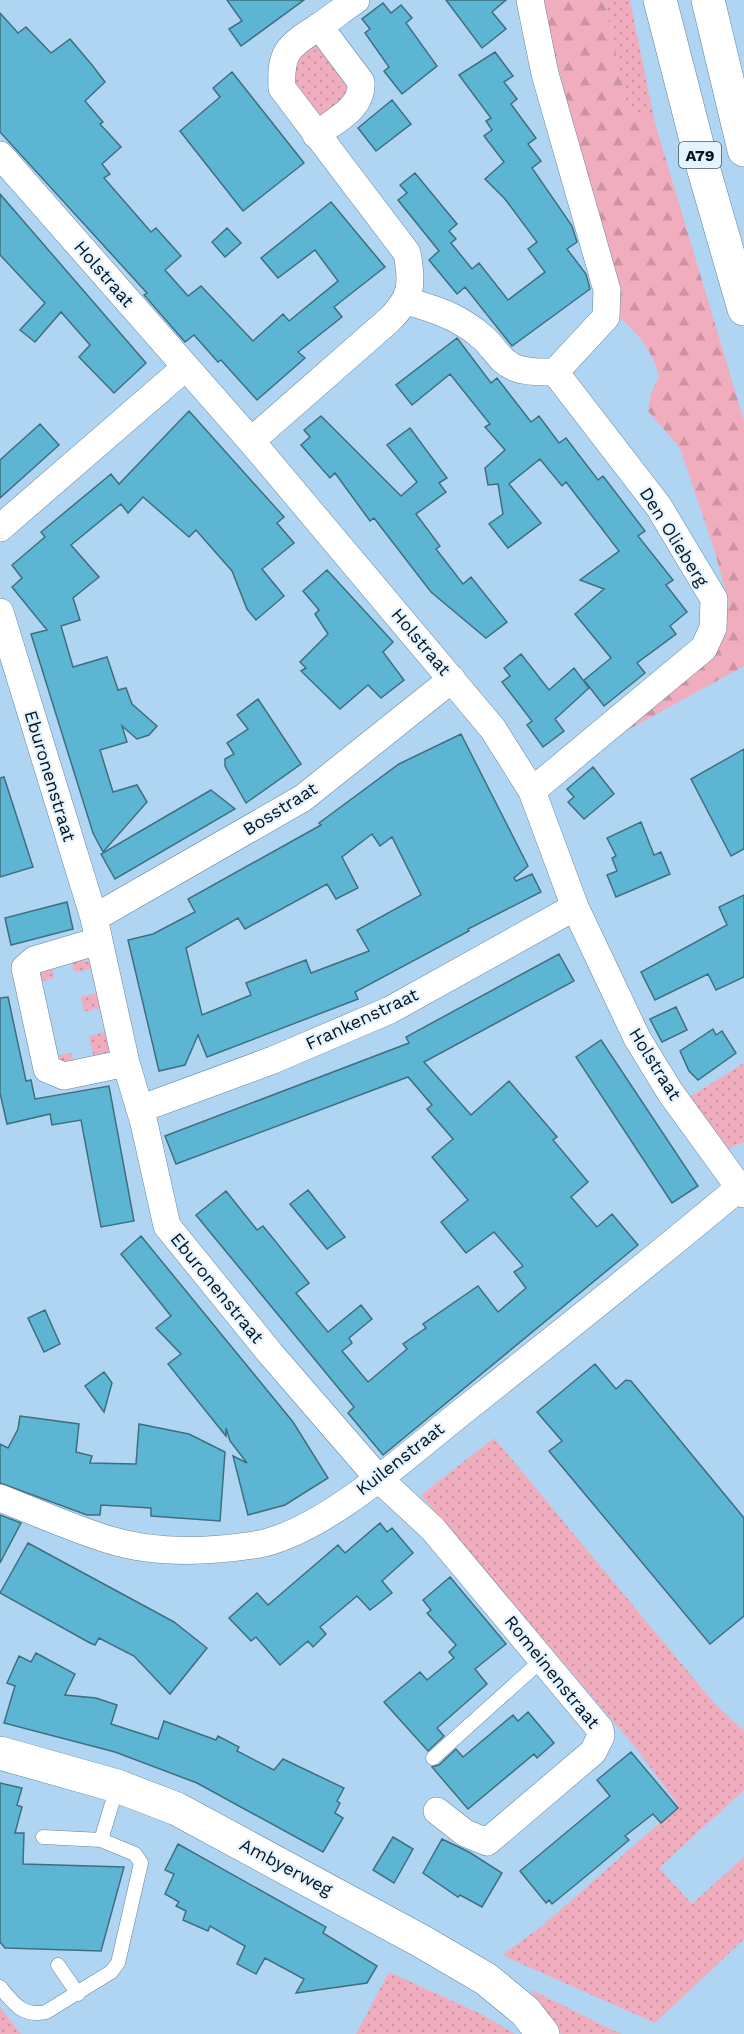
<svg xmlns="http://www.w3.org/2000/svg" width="744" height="2034" font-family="'Work Sans',sans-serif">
<defs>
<pattern id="grass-dots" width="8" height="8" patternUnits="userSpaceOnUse" patternTransform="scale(1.5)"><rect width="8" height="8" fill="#f0adbe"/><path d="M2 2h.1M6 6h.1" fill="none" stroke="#cc94a3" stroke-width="1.8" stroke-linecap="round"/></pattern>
<pattern id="forest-firs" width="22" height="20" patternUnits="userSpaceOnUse" patternTransform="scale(1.5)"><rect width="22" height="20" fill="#f0adbe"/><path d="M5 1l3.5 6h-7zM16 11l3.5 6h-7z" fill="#cc94a3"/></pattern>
</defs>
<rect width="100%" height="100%" fill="#afd5f3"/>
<path fill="url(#grass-dots)" d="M604 0H630L655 123 627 105Z
M317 42 355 89 322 118 291 86 290 61Z
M80 959 92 963 111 1048 105 1056 94 1058 89 1036 105 1032 100 1008 84 1012 81 997 97 993 91 969 74 972 71 961Z
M52 966 54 978 39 982 55 1056 72 1053 73 1063 65 1065 52 1057 47 1050 33 981C35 971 42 968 52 966Z
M744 1063V1142L723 1151 686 1099Z
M494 1438 714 1703 744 1731V1790L659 1868 692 1904 744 1857V1939L655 2023 502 1955 542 1926 679 1806 636 1748 421 1495Z
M389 1972 481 2014 515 2034H356Z
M530 1989 614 2031 622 2034H561Z
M0 2007 21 2034H0Z"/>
<path fill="url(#forest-firs)" d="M541 0H604L627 105 655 123 744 421V666L624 732 720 632 729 604 715 552 680 448 648 411 651 394 659 376C652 350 638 332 617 316L569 110Z"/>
<path fill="#5cb5d2" stroke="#3f6f7f" stroke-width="1.5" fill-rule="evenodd" d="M227 0H304L241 46 229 29 242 21Z
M446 0H506L492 12 506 29 482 48Z
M383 3 391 13 401 5 412 18 406 23 437 66 402 94 384 71 389 67 365 33 370 29 362 19Z
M0 13 18 33 26 27 51 53 70 39 92 65 105 82 85 101 103 122 100 124 121 147 102 164 110 174 104 178 151 232 156 228 181 256 165 270 188 296 201 286 253 341 283 314 289 321 338 281 315 250 278 278 261 258 331 202 385 267 334 307 342 317 298 352 305 358 257 400 221 360 218 362 194 335 185 342 144 295 147 293 0 132Z
M495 52 513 76 504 82 517 99 511 104 536 138 528 144 541 161 532 168 572 226 577 242 567 249 586 274 590 289 512 346 465 287 457 294 429 260 439 251 398 200 407 193 400 185 415 173 457 224 449 231 456 239 451 243 472 269 479 263 508 300 545 272 528 249 537 242 505 199 485 179 504 162 484 136 492 130 486 121 491 118 459 75Z
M232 72 304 163 243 211 180 131 220 97 213 88Z
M392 100 411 124 376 151 358 128Z
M0 194 146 363 114 393 79 357 90 345 61 312 35 342 20 330 45 303 0 255Z
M227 228 241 243 225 257 212 242Z
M457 338 491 383 497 378 531 422 539 416 559 443 566 438 598 480 603 476 645 531 638 536 673 580 666 585 687 612 670 626 676 634 637 663 645 673 604 706 584 680 611 658 575 614 604 589 580 580 619 551 566 482 562 486 540 459 509 484 541 523 508 548 489 524 503 514 498 484 488 485 485 468 505 450 485 427 490 424 450 374 412 405 396 385Z
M189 411 284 517 277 523 294 543 262 569 284 596 256 620 247 609 232 571 196 530 189 537 143 497 128 513 121 504 71 545 99 577 73 598 80 620 61 626 73 667 107 657 118 690 126 688 132 704 157 726 149 735 137 739 122 726 127 742 100 750 113 792 137 785 147 802 103 852 93 833 31 634 47 630 12 587 22 578 12 565 45 537 41 532 111 474 119 484Z
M321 416 401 496 417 482 387 445 410 428 447 478 439 483 446 492 416 514 440 546 436 549 463 584 471 577 507 622 486 638 431 592 374 518 370 521 335 473 330 478 301 445 310 437 304 430Z
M40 424 59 445 0 498V460Z
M327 570 393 642 383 652 404 680 381 698 368 685 340 709 301 671 306 668 300 662 328 634 315 614 319 610 303 591Z
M521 654 549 690 574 668 589 688 555 719 564 731 543 747 527 725 532 721 502 682 510 676 504 668Z
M258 699 301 764 246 803 225 766V759L234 754 227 743 248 729 237 715Z
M461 734 528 866 514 878 516 881 532 874 541 892 468 929 469 931 355 992 358 999 207 1057 198 1035 185 1065 159 1071 128 940 153 934 195 912 188 899 321 825 319 823 399 764ZM372 834 380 846 392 837 421 895 357 930 369 951 311 973 306 960 277 971 246 983 251 995 202 1015 186 948 238 918 245 929 327 884 336 899 358 888 342 857Z
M744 749V849L731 856 691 779Z
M593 767 614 794 584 819 568 802 574 797 567 789Z
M4 777 33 867 0 877V778Z
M211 790 235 809 115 879 101 854Z
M641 822 654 855 661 852 670 874 616 897 607 875 617 871 612 858 616 856 607 838Z
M744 895V977L716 990 708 974 655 1000 641 972 727 925 719 907Z
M67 902 73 929 11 945 5 918Z
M559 954 574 981 424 1062 471 1115 509 1081 557 1137 553 1140 588 1182 571 1197 597 1227 612 1214 638 1245 383 1455 348 1413 354 1407 196 1215 226 1191 257 1230 263 1226 309 1283 296 1293 328 1332 361 1305 372 1319 349 1338 352 1343 342 1351 368 1382 407 1349 403 1344 426 1328 423 1324 478 1286 498 1312 526 1288 514 1272 523 1266 494 1232 466 1253 441 1222 468 1200 432 1157 453 1139 427 1109 432 1105 408 1077 176 1164 165 1136 409 1043 406 1037Z
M8 997 26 1081 31 1080 35 1099 109 1086 134 1221 101 1227 81 1120 52 1125 50 1114 7 1124 0 1093V998Z
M676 1007 687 1030 662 1042 650 1019Z
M713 1029 716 1035 722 1031 736 1053 698 1080 689 1071 680 1051Z
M601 1040 698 1186 672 1203 576 1057Z
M308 1190 345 1237 327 1249 290 1204Z
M141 1236 293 1422 328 1478 285 1505 248 1515 233 1456 247 1463 230 1441 226 1428V1436L168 1364 181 1354 156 1328 171 1316 121 1254Z
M45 1310 60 1344 44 1352 28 1318Z
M595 1364 616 1389 626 1380 631 1381 744 1518V1616L710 1644 549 1451 562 1441 537 1412Z
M104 1372 112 1383 104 1412 85 1386Z
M20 1416 79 1424 76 1452 92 1456 90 1463 136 1464 139 1424 189 1434 225 1452 220 1521 151 1516V1508L101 1505 100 1515H87L0 1483V1444L8 1448 18 1429Z
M0 1515 21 1523 0 1563Z
M380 1523 387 1532 392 1528 413 1553 382 1581 392 1593 370 1610 357 1596 320 1627 326 1634 313 1647 308 1641 280 1665 256 1637 251 1641 229 1618 257 1593 268 1605 338 1545 345 1553Z
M28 1543 174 1622 207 1648 170 1694 134 1656 99 1638 95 1645 90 1643 0 1593Z
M450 1577 506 1644 475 1669 487 1684 437 1728 444 1736 428 1751 384 1702 420 1672 427 1680 454 1658 449 1652 456 1645 427 1613 431 1610 423 1600Z
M36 1653 75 1674 65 1695 96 1698 117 1705 111 1724 158 1739 164 1721 216 1740 218 1736 239 1747 237 1751 274 1770 283 1759 344 1788 337 1801 340 1803 335 1813 343 1818 323 1852 197 1783 115 1752 4 1723 15 1686 7 1683 19 1656 31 1662Z
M528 1712 554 1743 537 1758 534 1754 468 1809 432 1767 439 1765 456 1749 463 1757 513 1715 518 1721Z
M631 1752 678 1808 661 1823 653 1814 625 1836 629 1840 591 1872 552 1904 549 1900 546 1903 520 1871 610 1796 597 1780Z
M0 1783 22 1788 17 1805 22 1807 15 1833H24L23 1864 124 1867 101 1951 5 1948 0 1942Z
M393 1837 413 1849 394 1883 373 1870Z
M442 1839 469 1852 502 1873 482 1907 460 1895 458 1897 423 1873Z
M178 1844 326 1927 323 1933 377 1966 367 1983 296 1993 304 1979 265 1958 256 1974 237 1964 245 1946 210 1926 208 1931 183 1920 186 1911 176 1906 179 1902 165 1894 174 1874 165 1870Z"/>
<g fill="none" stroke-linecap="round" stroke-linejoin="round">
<g stroke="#6285a1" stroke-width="15">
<path id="service" d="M433 1758 543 1659
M43 1837 101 1840
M58 1965 78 1994
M0 1987C14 2004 23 2017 46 2012L111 1972 118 1963 141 1863 135 1854 101 1840 117 1787"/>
</g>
<g stroke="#6285a1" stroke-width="28">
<path id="minor" d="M316 135C335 120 363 109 361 82L319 26
M0 155 251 441 493 729 532 791 575 907 637 1038 670 1092 744 1194
M406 301C427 307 448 313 466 325 509 351 489 374 555 372L606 317 607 290 545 74 530 0
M251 441 388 321C412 298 413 285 407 253L282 88C280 53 288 46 317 28 330 19 343 9 356 0
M0 528 186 367
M0 612 94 918 126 1063 144 1123 167 1226 270 1353 378 1478 433 1529 600 1729 601 1736 593 1752 487 1842 465 1833 437 1811
M532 791 704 648 713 628 714 599 659 507 555 372
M94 918 303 798 452 679
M98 941 34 960 25 968 47 1069 64 1076 126 1063
M140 1109 273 1060 390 1010 575 907
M0 1498C36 1512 73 1529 110 1540 155 1554 207 1552 254 1545 322 1535 413 1450 468 1407 559 1335 650 1262 739 1188"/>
</g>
<g stroke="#6285a1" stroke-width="34">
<path id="secondary" d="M0 1753 117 1786 177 1809 421 1941 486 1979 525 2011 543 2034"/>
</g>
<g stroke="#6285a1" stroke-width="34">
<path id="motorway" d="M660 0 703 167 744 309
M708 0 744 150"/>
</g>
<use href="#service" stroke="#fff" stroke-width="14"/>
<use href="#minor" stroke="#fff" stroke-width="27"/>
<use href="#secondary" stroke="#fff" stroke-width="33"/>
<use href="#motorway" stroke="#fff" stroke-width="33"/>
</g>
<g text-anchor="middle" stroke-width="4.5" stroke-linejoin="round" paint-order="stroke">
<rect fill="#e3f3ff" stroke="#485762" stroke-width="1.5" x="679" y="142" width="42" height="26" rx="4.5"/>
<g font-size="16" font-weight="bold" fill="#06141e">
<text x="700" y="161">A79</text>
</g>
<g font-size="18" fill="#06141e" stroke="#e3f3ff">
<text transform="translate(104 274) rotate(49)" y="6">Holstraat</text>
<text transform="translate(674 537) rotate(58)" y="6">Den Olieberg</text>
<text transform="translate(421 642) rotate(50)" y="6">Holstraat</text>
<text transform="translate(50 776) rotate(73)" y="6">Eburonenstraat</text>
<text transform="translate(280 809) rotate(-32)" y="6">Bosstraat</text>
<text transform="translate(362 1019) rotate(-25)" y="6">Frankenstraat</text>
<text transform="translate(655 1064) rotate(58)" y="6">Holstraat</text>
<text transform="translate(217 1288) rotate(51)" y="6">Eburonenstraat</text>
<text transform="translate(400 1459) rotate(-38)" y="6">Kuilenstraat</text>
<text transform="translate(552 1672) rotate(51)" y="6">Romeinenstraat</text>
<text transform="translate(286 1867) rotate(28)" y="6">Ambyerweg</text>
</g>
</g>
</svg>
